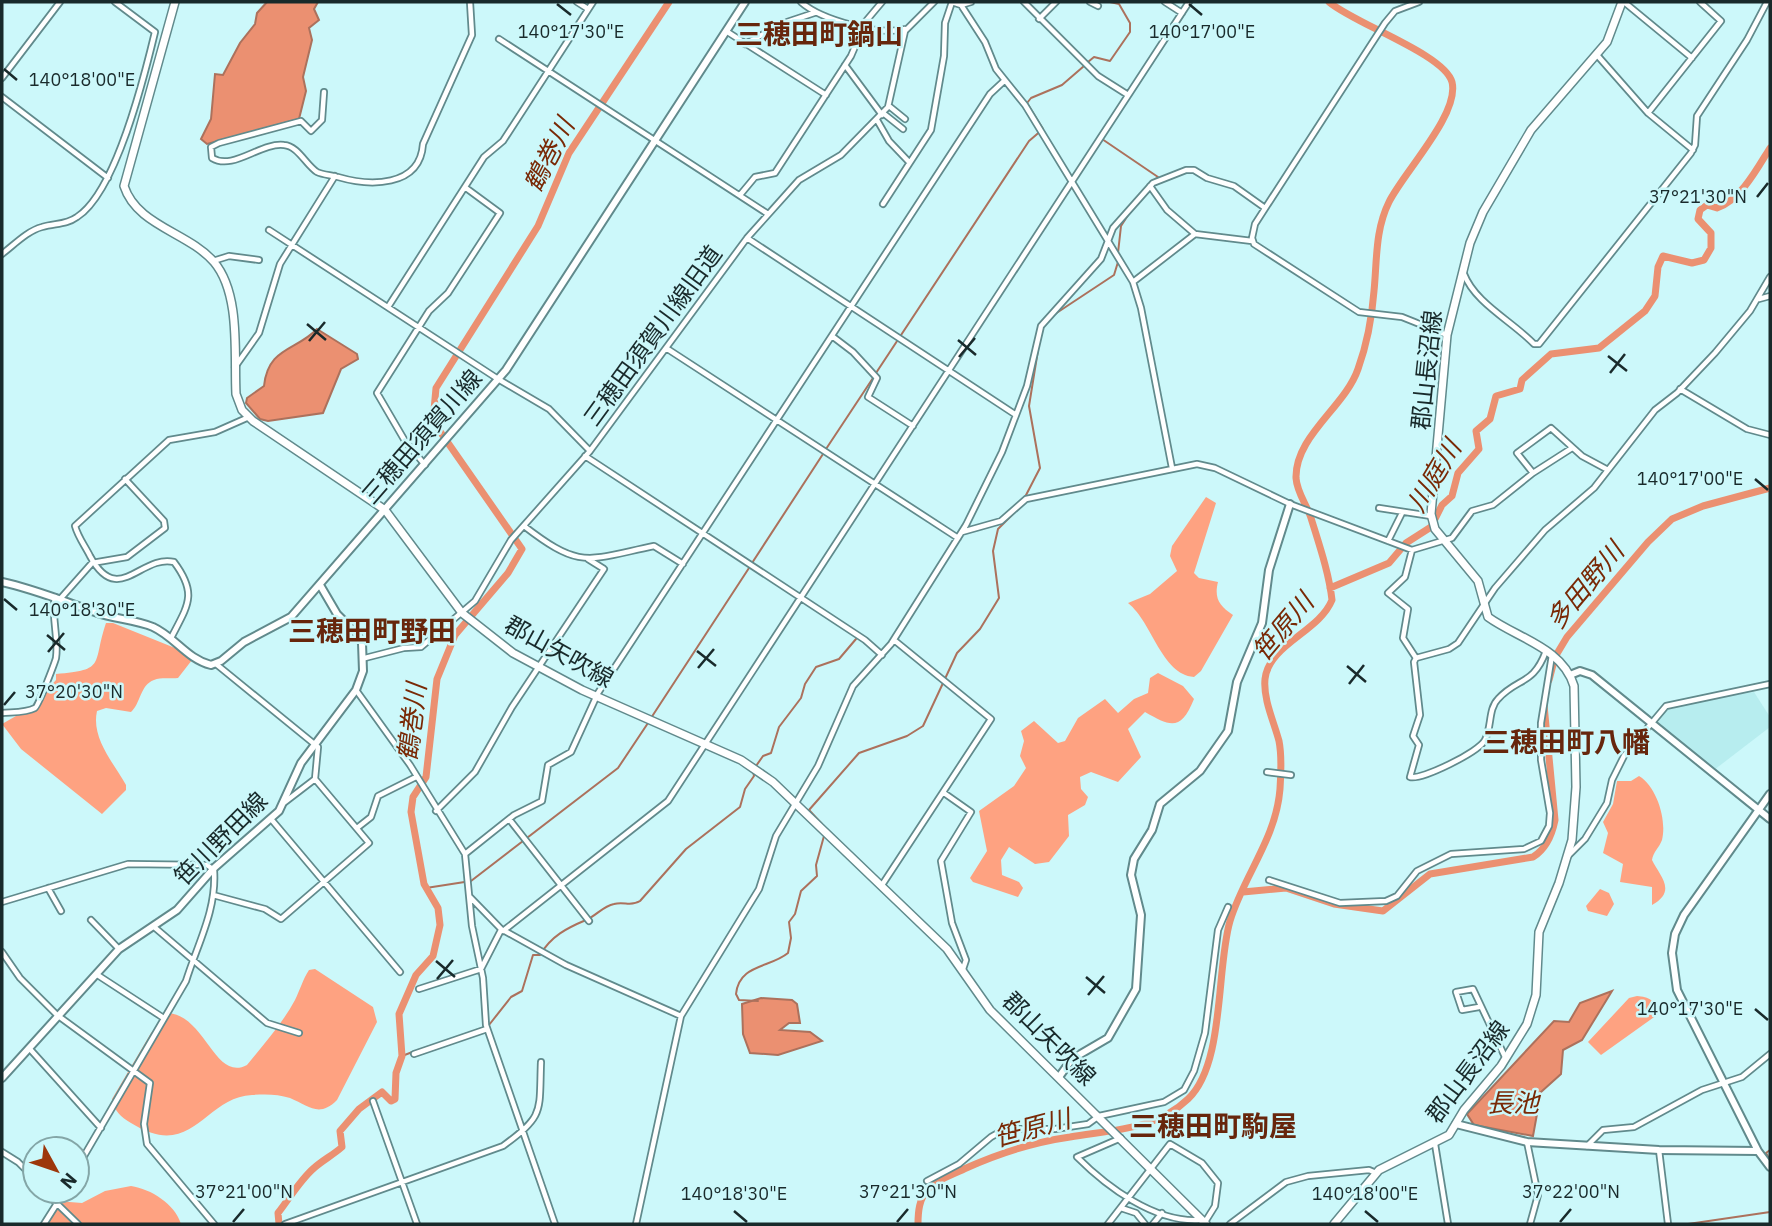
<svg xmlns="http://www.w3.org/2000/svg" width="1772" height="1226" font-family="'IBM Plex Sans','Noto Sans JP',sans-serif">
<rect width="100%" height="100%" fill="#ccf8fa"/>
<path fill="#b7edef" d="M1754 692 1770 717V727L1714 770 1658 723 1664 710 1672 705Z"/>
<path fill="#fea281" d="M1206 497 1216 503 1194 573 1199 578 1218 582C1214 598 1219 606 1233 615L1201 671 1194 677C1161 674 1153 623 1128 603L1150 594 1177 571 1170 556 1172 546Z
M106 623H113L180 650 192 660 178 678C171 679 161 677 154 680 140 685 141 703 131 712L106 708 97 711C91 738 113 762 126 785V790L102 814 21 749 2 724 30 708 56 680V674C107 670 92 664 106 623Z
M1158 673 1183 686 1194 699C1181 731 1171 727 1145 712L1128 729 1141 757 1118 782 1091 772 1080 777 1081 789 1088 797 1085 805 1068 815 1069 836 1049 862 1035 864 1009 847 1001 860 1002 875 1019 882 1023 888 1018 897 973 882 970 878 987 851 979 811 1014 786 1026 768 1020 756 1024 741 1021 731 1034 721 1058 743 1065 741 1078 718 1105 699 1118 713 1134 699 1148 693 1150 678Z
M1639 776C1657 787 1667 820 1662 840 1659 848 1653 852 1652 860 1659 875 1678 891 1652 905V887L1620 882 1623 864 1603 853 1608 833 1603 822 1613 804 1617 781H1631Z
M1600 889 1609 893 1614 904 1607 916 1588 911 1586 906Z
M315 969 373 1007 377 1022 337 1100C319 1118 309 1106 290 1098 278 1094 265 1094 252 1095 204 1097 193 1162 131 1123 121 1117 114 1111 112 1099L151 1033 169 1013C206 1017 215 1082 247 1065 264 1044 282 1024 295 1000 300 990 303 979 309 970Z
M1637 996C1649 997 1658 1001 1657 1015L1601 1055 1588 1042 1629 998Z
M131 1186C151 1189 175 1204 181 1224H40L57 1201 82 1203 105 1191Z"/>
<path fill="#eb9071" stroke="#ac715c" stroke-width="2" d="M267 2H318L314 9 319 20 309 28 312 40 303 77 306 91 299 119 207 144 201 139 211 119 215 74 223 75 240 43 255 24 257 13Z
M317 329 357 354 358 359 341 369 323 413 268 421 260 419 246 403 247 398 264 386C268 347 296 351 317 329Z
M1612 991 1582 1040 1563 1050 1561 1074 1541 1092 1533 1136 1474 1125 1467 1114 1554 1021 1569 1022 1580 1003Z
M761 998 792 1000 797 1004 800 1023H789L780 1030 810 1032 822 1041 778 1055 750 1053 743 1034 742 1004Z"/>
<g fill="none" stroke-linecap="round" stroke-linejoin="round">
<path stroke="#ac715c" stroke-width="2" d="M1088 62 1094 57 1110 61 1130 32V23L1119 4 1110 2
M1153 181 1158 177 1102 139 1185 13 1169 2
M1118 253 1121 226 1130 212
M1055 314 1114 275 1118 262
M876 373 1029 141 1043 129 1027 103 1031 98 1062 85 1084 66
M826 449 873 378
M1024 499 1040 468 1029 406 1038 350
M752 563 823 454
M651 718 749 568
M756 766 763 756 771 753 779 727 801 698 805 684 816 667 839 659 856 639
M822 824 809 810 859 753 907 736 923 726 957 653 980 629 999 598 993 551 998 529 1015 512
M426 888 471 881 618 768 648 723
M758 1001 739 1000 736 994C739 964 770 968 788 953L791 938 789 922 795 914 801 891 817 876 816 865 824 836
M489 1025 511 997 522 991 533 955H540C551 936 567 928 586 920 596 916 603 906 614 904 624 901 631 907 640 901L686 849 740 807 745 789 754 776 753 771
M402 1056 415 1051
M1770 1150 1766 1153 1770 1160
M1688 1224 1770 1212"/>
<path stroke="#eb9071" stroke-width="7" d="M1330 588 1389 563 1406 543 1431 527 1442 505 1452 496 1458 473 1479 449 1476 431 1490 419 1496 396 1520 389 1522 380 1551 354 1599 348 1645 311 1655 296 1658 267 1663 256 1692 263 1704 260 1711 248V233L1698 219 1700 210 1707 205 1717 208C1741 200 1758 167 1770 148
M1549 680 1555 657 1567 637 1648 542 1672 519 1703 506 1770 488
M1243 892 1286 888 1334 904 1383 911 1430 874 1533 857C1546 849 1552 835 1555 820L1544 705
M279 1224 278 1213C289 1199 300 1180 314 1168 323 1160 333 1155 342 1147L340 1131 359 1109 382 1092 391 1101 395 1099 396 1073 402 1056 399 1014 416 975 433 956 440 925 438 908 424 884 411 812 413 797 426 777 437 679 455 635 508 573 522 549 439 430 434 410 436 388 538 226 569 153 669 2
M918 1224C918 1212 919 1199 928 1189 937 1179 952 1175 964 1169 997 1154 1035 1142 1070 1137 1111 1130 1156 1130 1188 1099 1225 1064 1216 969 1230 921 1244 875 1276 839 1280 789 1281 774 1282 756 1279 741 1274 722 1263 699 1265 679 1269 644 1319 632 1332 600 1329 573 1319 544 1311 518 1307 505 1297 493 1296 478 1295 436 1345 407 1358 369 1367 344 1372 317 1374 291 1377 261 1375 230 1389 202 1403 173 1460 114 1452 82 1444 54 1355 24 1329 2"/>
<g stroke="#618a8c" stroke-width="8">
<path id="street" d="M577 2 588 9
M801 2C821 20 880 36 905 29
M952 2 961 5 971 2
M1024 2 1098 76 1128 95
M1090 2 1098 6
M1165 2 1182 13
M1419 2 1395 11 1385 23 1255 224 1252 238 1254 244 1359 312 1402 317 1447 335
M1624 2 1692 58
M961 5 985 42 996 69 1025 105 1133 282 1141 308 1172 468
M1039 19 1056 2
M726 31 826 95
M499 39 768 214
M745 44 784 23 814 13
M1597 55 1648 113 1693 150
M845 65 882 115
M2 78 60 2
M324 92 322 120 311 131 301 121 219 143 211 147 212 158C233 171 261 142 284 145 298 146 306 165 317 172 323 175 331 175 338 177 369 186 420 188 423 144L472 35 470 2
M2 97 108 178
M889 106 905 119
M883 113 903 129
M1648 113 1721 21 1700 2
M877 120 889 141 909 162
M740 195 755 177 775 173 851 56 866 21 882 2
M883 204 931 130 944 56 945 23 952 2
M269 230 498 379 549 409 590 451
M1195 234 1252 241
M747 238 1016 415
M2 254C14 245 27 231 42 227 55 223 66 225 77 217 116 192 144 78 155 32L115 2
M213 261 229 256 259 260
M1464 274C1475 303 1512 321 1534 344H1539L1691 153 1695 145 1697 116 1747 40 1767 2
M1133 282 1195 234 1167 210 1150 186
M1759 299 1770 296
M388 307 484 157 503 141 593 2
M832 336 853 352 877 378 868 397 913 426
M666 348 958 538
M235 367 259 333 280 264 335 176
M1680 389 1747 429 1770 435
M585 456 865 640 882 655
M425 465 405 441 377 393 429 311 448 293 500 213 466 188
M1533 473 1517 453 1551 428 1582 456 1608 470
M1379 508 1431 516
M524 526C581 570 587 560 654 546L683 564
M962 532 1001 521 1026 499 1197 464 1215 468 1290 504 1412 550 1452 538 1472 511 1493 505 1533 473 1572 448
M1388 541 1402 513
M1412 550 1405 577 1388 593 1408 609 1403 638 1416 658 1414 662 1420 715 1413 736 1419 745 1410 777C1422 780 1479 752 1485 740 1492 727 1488 709 1498 699 1518 677 1533 686 1546 651
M61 598 92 563 127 557 165 528 164 521 125 479
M171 638C188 605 198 594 174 562 141 554 118 608 90 556 85 546 78 537 75 526L169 440 215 432 249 417
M365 658 404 648 421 647 475 601 511 540 590 451 747 238 799 180 841 155 888 107 905 31 934 2
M1416 658 1449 649 1458 643 1495 588 1545 530 1594 488 1655 410 1677 393 1715 353 1750 311 1770 277
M216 664 318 747 315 779 285 802
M356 690 410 765 465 854 472 926 483 978 486 1025 555 1224
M2 713C12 712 26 713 35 708 38 707 55 662 56 658 59 636 51 620 55 597
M1267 772 1291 775
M944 793 971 812 941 861 952 923 966 960 963 969
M436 811 475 772 512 707 604 569 588 559
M271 819 400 972
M509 819 589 921
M357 828 371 817 378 796 416 777
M465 854 514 815 542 801 548 765 571 752 598 693 990 94 1004 81
M1568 856 1585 839 1607 803 1612 780 1624 756 1666 706 1770 684
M1269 880 1340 903 1386 901 1397 896 1417 871 1451 854 1524 849 1541 841 1549 826 1550 813 1541 760V723L1552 655
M882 885 991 719 894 640
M48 888 61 911
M213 895 265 909 281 919 369 843 315 779
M470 897 503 931 668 801 1189 2
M2 902 128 864 207 865 214 870C217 910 197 945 186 981L77 1168
M91 920 119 949
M153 926 267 1023 299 1033
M503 930 566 965 681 1016
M2 952 20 978 57 1015 150 1083 144 1124 147 1144 214 1224
M96 974 162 1017
M419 989 481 969 501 930
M1479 1007 1462 1010 1456 992 1473 989 1506 1059
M29 1048 101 1128
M414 1054 487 1029
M373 1101 417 1224
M1121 1138 1077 1157C1107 1187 1155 1223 1200 1220
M1527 1142 1538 1195 1530 1224
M1435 1144 1448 1224
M1587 1146 1603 1130 1634 1127 1702 1090 1742 1077 1770 1054
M1659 1150 1668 1224
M2 1152 18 1162 35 1179
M927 1181 959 1164 991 1137 1005 1129H1055L1088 1124 1099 1116 1164 1102 1184 1090 1194 1071 1205 1033 1218 930 1228 907
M44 1191 78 1224
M1121 1208 1136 1213 1145 1224
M44 1224 56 1205
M285 1224 503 1146C545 1115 539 1113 541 1062
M636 1224 681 1016 759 889 776 836 818 766 853 686 891 644 966 525 1002 452 1027 386 1041 326 1101 259 1113 228 1153 183 1186 170H1194L1207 178 1234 186 1265 208
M1108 1224 1170 1144 1202 1163 1218 1183 1215 1206 1205 1222
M1153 1224 1162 1213
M1230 1224 1286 1182 1308 1176 1369 1170 1376 1173"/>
</g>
<g stroke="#618a8c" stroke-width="10">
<path id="secondary" d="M2 582C34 589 63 601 95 612 113 619 134 619 153 627 175 637 187 659 211 665L221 661 244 642 291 617 506 370 745 2
M1570 675 1580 671 1592 675 1770 819
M1770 794 1684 915 1675 934 1672 953 1677 990 1758 1151 1770 1167
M1059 1077 1072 1059 1108 1038 1136 989 1141 915 1131 875 1134 859 1152 830 1160 804 1200 771 1228 731 1237 682 1262 623 1269 570 1290 504
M2 1078 119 949 177 910 214 868 279 811 301 763 356 690 363 671 362 643 357 634 337 614 320 585
M1456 1124 1527 1142 1659 1150 1758 1151"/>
</g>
<g stroke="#618a8c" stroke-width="10">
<path id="primary" d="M175 2 124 186C137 226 188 232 214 262 241 294 234 355 236 394L242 410 253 421 385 510 462 613 513 653 582 690 741 760 773 782 947 949 990 1010 1206 1224
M1334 1224 1379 1170 1449 1135 1464 1110 1501 1066 1527 1024 1536 995 1539 932 1559 883 1572 840 1576 787 1574 686C1563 648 1517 638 1488 617L1478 581 1435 529 1431 514 1447 335 1470 243 1483 212 1531 130 1607 42 1622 2"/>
</g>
<use href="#street" stroke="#fff" stroke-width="4.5"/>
<use href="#secondary" stroke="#fff" stroke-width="6"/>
<use href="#primary" stroke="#fff" stroke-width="7"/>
</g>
<path fill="none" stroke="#192a2b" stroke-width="2.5" d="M557 4 571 15M1189 4 1202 15M4 69 17 80M1757 197 1768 183M307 324 326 340M958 340 976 355M309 341 325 322M1608 356 1627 371M959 357 975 338M1610 373 1625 354M1755 479 1768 490M4 599 17 610M47 635 65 650M697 651 716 666M48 652 64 633M1347 666 1366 682M698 668 714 649M1349 684 1364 665M4 705 15 692M436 961 455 977M1086 977 1105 993M437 979 453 960M1088 995 1104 976M1755 1009 1768 1020M734 1211 747 1222M1365 1211 1378 1222M233 1222 244 1209M897 1222 908 1209M1560 1222 1571 1209"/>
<g text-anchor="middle" stroke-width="5" stroke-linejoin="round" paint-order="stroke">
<g font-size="24" fill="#192a2b" stroke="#ccf8fa">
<text transform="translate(653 336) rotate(-54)" y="8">三穂田須賀川線旧道</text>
<text transform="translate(1427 370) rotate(-84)" y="8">郡山長沼線</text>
<text transform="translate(422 437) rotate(-49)" y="8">三穂田須賀川線</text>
<text transform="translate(559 652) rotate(29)" y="8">郡山矢吹線</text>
<text transform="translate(221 839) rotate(-45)" y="8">笹川野田線</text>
<text transform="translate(1049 1039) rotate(45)" y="8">郡山矢吹線</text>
<text transform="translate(1468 1072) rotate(-53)" y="8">郡山長沼線</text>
</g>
<g font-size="26" font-style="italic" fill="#792906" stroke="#ccf8fa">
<text transform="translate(549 155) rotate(-63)" y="9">鶴巻川</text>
<text transform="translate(1434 476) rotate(-59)" y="9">川庭川</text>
<text transform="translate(1585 586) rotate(-50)" y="9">多田野川</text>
<text transform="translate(1283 627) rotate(-50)" y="9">笹原川</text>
<text transform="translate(412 722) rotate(-83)" y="9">鶴巻川</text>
<text x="1513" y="1112">長池</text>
<text transform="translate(1032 1128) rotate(-15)" y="9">笹原川</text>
</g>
<g font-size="28" font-weight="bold" fill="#67260c" stroke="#ccf8fa">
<text x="819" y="44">三穂田町鍋山</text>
<text x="372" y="641">三穂田町野田</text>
<text x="1566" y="752">三穂田町八幡</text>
<text x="1213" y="1136">三穂田町駒屋</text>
</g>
</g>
<g font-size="18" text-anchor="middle" fill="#192a2b" stroke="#ccf8fa" stroke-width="5" stroke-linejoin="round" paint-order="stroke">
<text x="1202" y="38">140°17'00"E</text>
<text x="571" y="38">140°17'30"E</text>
<text x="82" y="86">140°18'00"E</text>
<text x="1698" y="203">37°21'30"N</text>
<text x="1690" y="485">140°17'00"E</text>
<text x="82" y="616">140°18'30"E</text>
<text x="74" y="698">37°20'30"N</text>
<text x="1690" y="1015">140°17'30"E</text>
<text x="244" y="1198">37°21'00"N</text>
<text x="908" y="1198">37°21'30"N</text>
<text x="1571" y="1198">37°22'00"N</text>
<text x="734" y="1200">140°18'30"E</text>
<text x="1365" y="1200">140°18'00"E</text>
</g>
<rect width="1772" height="1226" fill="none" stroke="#192a2b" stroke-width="7"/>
<g transform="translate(56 1170) rotate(130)"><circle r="33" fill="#ccf8fa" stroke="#84a6a7" stroke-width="2"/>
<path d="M0-5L12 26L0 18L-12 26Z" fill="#9d370b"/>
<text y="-10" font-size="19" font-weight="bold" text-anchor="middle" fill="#192a2b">N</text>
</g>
</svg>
